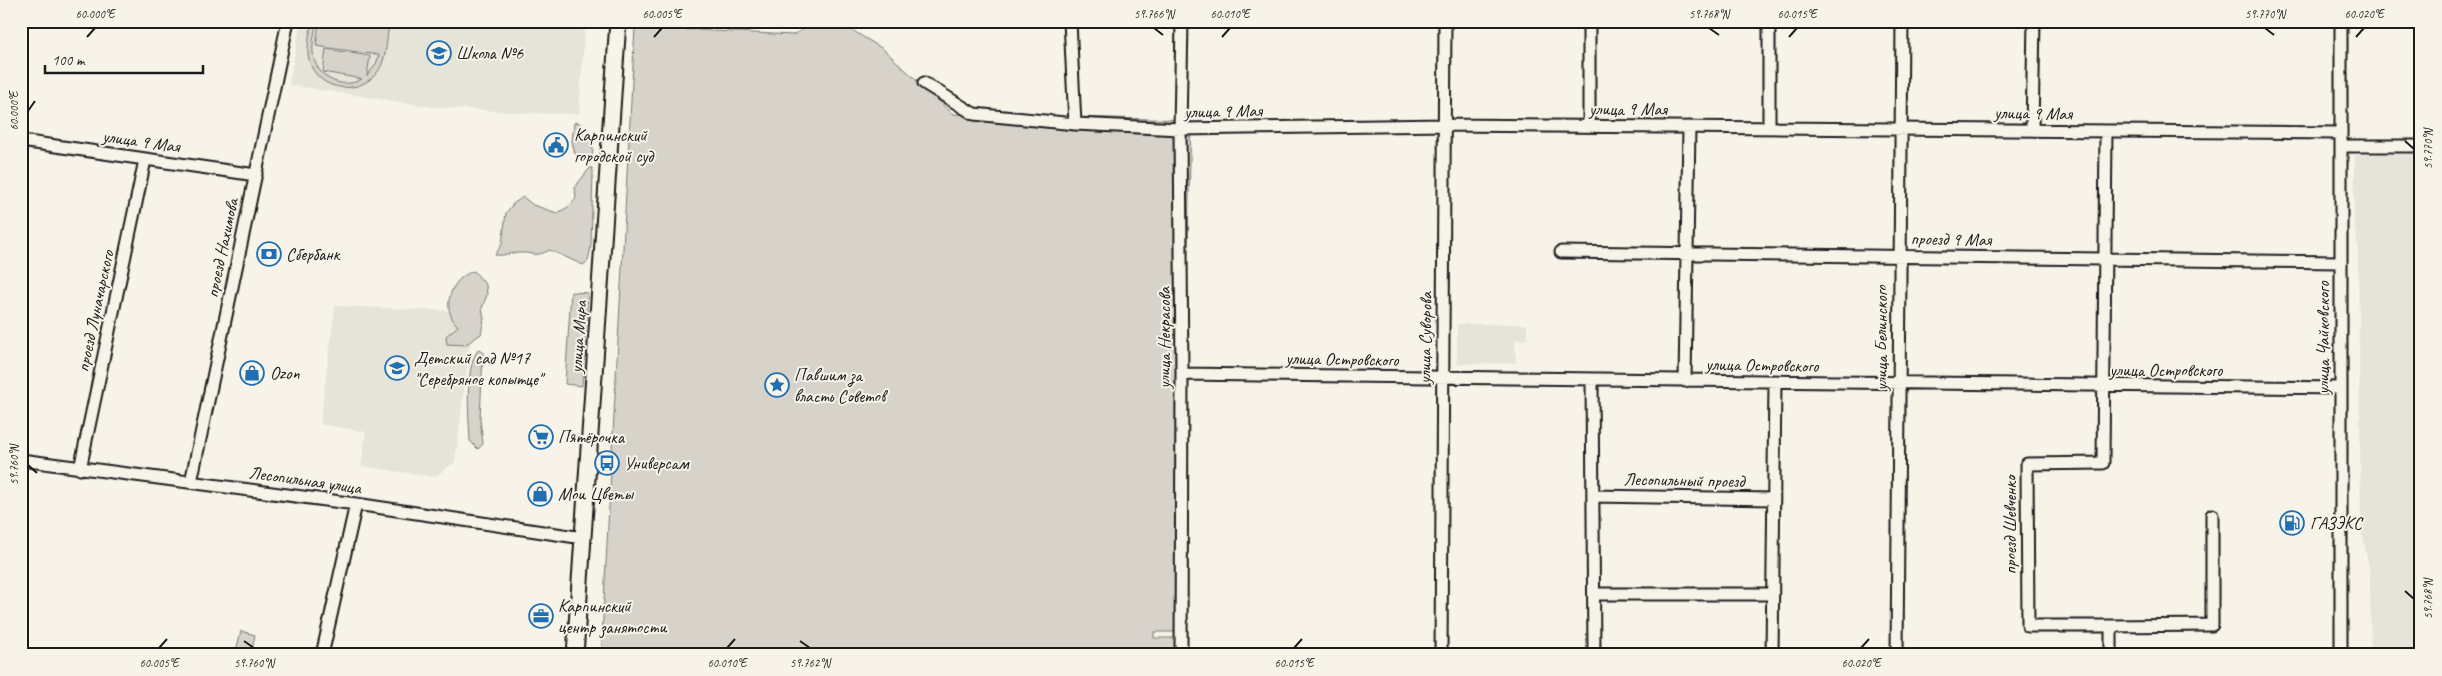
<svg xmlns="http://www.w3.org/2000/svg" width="2442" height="676" font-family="Caveat,sans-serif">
<rect width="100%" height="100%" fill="#f7f3e8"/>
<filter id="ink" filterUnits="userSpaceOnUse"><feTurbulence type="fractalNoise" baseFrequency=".02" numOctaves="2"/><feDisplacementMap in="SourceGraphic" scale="10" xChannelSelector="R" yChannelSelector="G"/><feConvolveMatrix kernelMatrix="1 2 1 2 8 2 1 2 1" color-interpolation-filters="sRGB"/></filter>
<g filter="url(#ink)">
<path fill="#e6e3d9" d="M301 21H585L579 114 527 113 433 107 289 85Z
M2421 153V655H2371L2370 573 2361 528 2358 248 2354 222 2355 155Z
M335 306 474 312 455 462 434 477 361 466 366 432 320 424Z
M1457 324H1527V339L1515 340 1516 363 1457 364Z"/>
<path fill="#d7d3cb" stroke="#7a7874" d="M312 21H317C315 31 312 42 313 53 315 77 341 91 362 79L323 72 326 49 370 56 367 76 376 64 379 55 316 46 319 21H389C387 36 387 57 379 70 361 97 317 92 309 60 306 47 310 33 312 21Z
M818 21H837L883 49 953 114 1191 120 1178 632H1154V638H1177L1176 655H601L635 27 793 35Z
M578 122C590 132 595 142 592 158L587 162 575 154 572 141 574 123Z
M590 168H592L593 171 591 246 588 261 583 265 550 250C534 258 534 252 519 253 509 253 505 256 495 255L502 244 506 213 513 204 523 197 533 205 557 213 570 206 576 198 575 187Z
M474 271 486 285 487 295 482 308 484 319 481 334 465 345 447 344 446 336 458 326C440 309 450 278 474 271Z
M571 292 588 293 582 386 565 384Z
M478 350 483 352 480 419 483 444 478 449 470 441C469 417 464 370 478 350Z
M241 631 255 635 251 655H235Z"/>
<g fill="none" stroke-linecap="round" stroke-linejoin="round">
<g stroke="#1c1c1c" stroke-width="15">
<path id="minor" d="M1070 21 1075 124
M1589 21V126
M924 83 974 114 1075 124 1180 129 1445 125 2341 133
M1769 128V21
M2032 130 2034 21
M2106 131 2103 463 2027 464 2028 626H2111V655
M21 141 256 175
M2342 146H2421
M1561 252 2340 262
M1182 374 2341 388
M1592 380 1594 655
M1685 381 1689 127
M21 460 356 504 583 538
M80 469 145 160
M191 482 288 21
M1593 496 1774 499
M1594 594H1773
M2111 626 2212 625V515
M322 655 356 504
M1181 655 1182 374 1180 129 1182 21
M1441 655 1445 21
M1772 655 1775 382
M1897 655 1902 21
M2341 655V21"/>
</g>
<g stroke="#1c1c1c" stroke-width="19">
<path id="major" d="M575 655 618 21"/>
</g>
<use href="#minor" stroke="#f7f3e8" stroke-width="11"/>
<use href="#major" stroke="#f7f3e8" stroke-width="15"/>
</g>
</g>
<path fill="none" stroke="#1c1c1c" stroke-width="2" d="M1154 28 1163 35M1709 28 1719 35M2265 28 2274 35M87 37 95 28M654 37 662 28M1222 37 1230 28M1789 37 1797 28M2356 37 2364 28M28 111 35 101M2405 141 2414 149M28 465 37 473M2405 591 2414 599M244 641 254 648M800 641 810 648M159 648 167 639M727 648 735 639M1294 648 1302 639M1861 648 1869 639"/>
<defs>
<g id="school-ring" transform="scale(1.25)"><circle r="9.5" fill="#f7f3e8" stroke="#1f6fb2" stroke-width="1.5"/><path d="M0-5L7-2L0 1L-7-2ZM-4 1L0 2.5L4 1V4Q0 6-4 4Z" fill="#1f6fb2"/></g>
<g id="civic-ring" transform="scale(1.25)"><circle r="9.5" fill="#f7f3e8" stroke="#1f6fb2" stroke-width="1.5"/><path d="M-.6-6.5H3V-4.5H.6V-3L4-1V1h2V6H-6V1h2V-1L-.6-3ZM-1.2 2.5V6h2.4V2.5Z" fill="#1f6fb2"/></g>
<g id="bank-ring" transform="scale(1.25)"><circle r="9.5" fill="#f7f3e8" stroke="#1f6fb2" stroke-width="1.5"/><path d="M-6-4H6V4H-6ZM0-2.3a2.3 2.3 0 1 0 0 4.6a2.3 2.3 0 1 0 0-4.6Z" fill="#1f6fb2"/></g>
<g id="shop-ring" transform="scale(1.25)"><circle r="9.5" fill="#f7f3e8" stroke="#1f6fb2" stroke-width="1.5"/><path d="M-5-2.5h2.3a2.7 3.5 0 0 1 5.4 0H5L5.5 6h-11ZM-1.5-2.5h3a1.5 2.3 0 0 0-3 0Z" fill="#1f6fb2"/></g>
<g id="sight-ring" transform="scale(1.25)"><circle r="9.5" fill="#f7f3e8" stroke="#1f6fb2" stroke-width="1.5"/><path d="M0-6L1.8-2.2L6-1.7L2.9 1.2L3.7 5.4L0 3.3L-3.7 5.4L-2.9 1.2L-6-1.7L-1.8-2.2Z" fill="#1f6fb2"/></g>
<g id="supermarket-ring" transform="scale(1.25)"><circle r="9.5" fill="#f7f3e8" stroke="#1f6fb2" stroke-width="1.5"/><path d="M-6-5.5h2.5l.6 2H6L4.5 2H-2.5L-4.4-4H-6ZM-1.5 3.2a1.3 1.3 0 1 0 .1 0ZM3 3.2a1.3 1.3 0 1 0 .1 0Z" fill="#1f6fb2"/></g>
<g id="bus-ring" transform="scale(1.25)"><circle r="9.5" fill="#f7f3e8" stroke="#1f6fb2" stroke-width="1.5"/><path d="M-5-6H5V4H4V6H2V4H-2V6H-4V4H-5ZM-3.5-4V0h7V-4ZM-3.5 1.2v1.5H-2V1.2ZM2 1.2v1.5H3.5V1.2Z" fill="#1f6fb2"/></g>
<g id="fuel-ring" transform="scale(1.25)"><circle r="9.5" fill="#f7f3e8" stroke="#1f6fb2" stroke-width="1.5"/><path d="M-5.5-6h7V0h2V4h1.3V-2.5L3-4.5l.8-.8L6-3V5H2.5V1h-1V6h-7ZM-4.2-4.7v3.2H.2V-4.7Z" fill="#1f6fb2"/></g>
<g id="office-ring" transform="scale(1.25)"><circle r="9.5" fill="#f7f3e8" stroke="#1f6fb2" stroke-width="1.5"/><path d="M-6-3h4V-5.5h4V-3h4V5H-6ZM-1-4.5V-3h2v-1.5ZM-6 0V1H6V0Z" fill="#1f6fb2"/></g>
</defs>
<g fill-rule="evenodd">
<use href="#school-ring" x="439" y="53"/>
<use href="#civic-ring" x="556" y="145"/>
<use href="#bank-ring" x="269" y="254"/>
<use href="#school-ring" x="397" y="368"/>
<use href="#shop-ring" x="252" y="373"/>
<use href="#sight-ring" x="777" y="385"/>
<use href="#supermarket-ring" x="541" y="437"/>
<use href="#bus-ring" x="607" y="463"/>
<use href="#shop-ring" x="540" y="494"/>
<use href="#fuel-ring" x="2292" y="523"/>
<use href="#office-ring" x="541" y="616"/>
</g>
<g text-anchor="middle" stroke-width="4" stroke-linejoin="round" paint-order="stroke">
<g font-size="18" fill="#1c1c1c" stroke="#f7f3e8" text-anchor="start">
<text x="456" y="59">Школа №6</text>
<text x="574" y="141">Карпинский<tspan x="574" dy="21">городской суд</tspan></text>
<text x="286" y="260">Сбербанк</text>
<text x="414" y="364">Детский сад №17<tspan x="414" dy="21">"Серебряное копытце"</tspan></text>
<text x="270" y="379">Ozon</text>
<text x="794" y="381">Павшим за<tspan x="794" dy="21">власть Советов</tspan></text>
<text x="558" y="443">Пятёрочка</text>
<text x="624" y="469">Универсам</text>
<text x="558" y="500">Мои Цветы</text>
<text x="2310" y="529">ГАЗЭКС</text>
<text x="558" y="612">Карпинский<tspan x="558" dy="21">центр занятости</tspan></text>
</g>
<g font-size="18" fill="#1c1c1c" stroke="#f7f3e8">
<text x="1628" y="115">улица 9 Мая</text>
<text transform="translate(1223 111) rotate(-1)" y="6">улица 9 Мая</text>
<text transform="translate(2033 113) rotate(1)" y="6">улица 9 Мая</text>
<text transform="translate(141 141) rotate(8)" y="6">улица 9 Мая</text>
<text transform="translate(1951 239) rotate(1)" y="6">проезд 9 Мая</text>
<text transform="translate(222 248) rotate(-78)" y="6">проезд Нахимова</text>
<text transform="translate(95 311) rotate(-78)" y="6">проезд Луначарского</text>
<text transform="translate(578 337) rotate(-86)" y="6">улица Мира</text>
<text transform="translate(1164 338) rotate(-90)" y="6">улица Некрасова</text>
<text transform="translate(1425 338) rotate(-89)" y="6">улица Суворова</text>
<text transform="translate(1881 338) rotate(-90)" y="6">улица Белинского</text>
<text transform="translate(2323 338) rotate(-90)" y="6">улица Чайковского</text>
<text transform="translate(1342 359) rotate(1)" y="6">улица Островского</text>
<text transform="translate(1762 365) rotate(1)" y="6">улица Островского</text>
<text x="2166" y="376">улица Островского</text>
<text transform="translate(305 480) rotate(8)" y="6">Лесопильная улица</text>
<text transform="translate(1684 480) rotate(1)" y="6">Лесопильный проезд</text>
<text transform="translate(2010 525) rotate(-90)" y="6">проезд Шевченко</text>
</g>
</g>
<rect width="2442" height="676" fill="none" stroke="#f7f3e8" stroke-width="55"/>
<path d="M45 65v8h158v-8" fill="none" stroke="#1c1c1c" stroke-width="2.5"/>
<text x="52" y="65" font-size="15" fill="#1c1c1c" stroke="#f7f3e8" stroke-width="4" paint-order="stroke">100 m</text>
<rect x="28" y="28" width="2386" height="620" fill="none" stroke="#1c1c1c" stroke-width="2"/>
<g font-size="12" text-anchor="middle" fill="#1c1c1c">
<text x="95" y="18">60.000°E</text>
<text x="662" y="18">60.005°E</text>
<text x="1154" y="18">59.766°N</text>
<text x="1230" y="18">60.010°E</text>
<text x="1709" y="18">59.768°N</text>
<text x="1797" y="18">60.015°E</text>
<text x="2265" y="18">59.770°N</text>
<text x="2364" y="18">60.020°E</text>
<text transform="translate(14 111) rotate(-90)" y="4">60.000°E</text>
<text transform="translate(2428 149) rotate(-90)" y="4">59.770°N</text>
<text transform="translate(14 465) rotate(-90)" y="4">59.760°N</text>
<text transform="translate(2428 599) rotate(-90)" y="4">59.768°N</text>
<text x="159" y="667">60.005°E</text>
<text x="254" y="667">59.760°N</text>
<text x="727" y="667">60.010°E</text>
<text x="810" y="667">59.762°N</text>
<text x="1294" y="667">60.015°E</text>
<text x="1861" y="667">60.020°E</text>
</g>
</svg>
